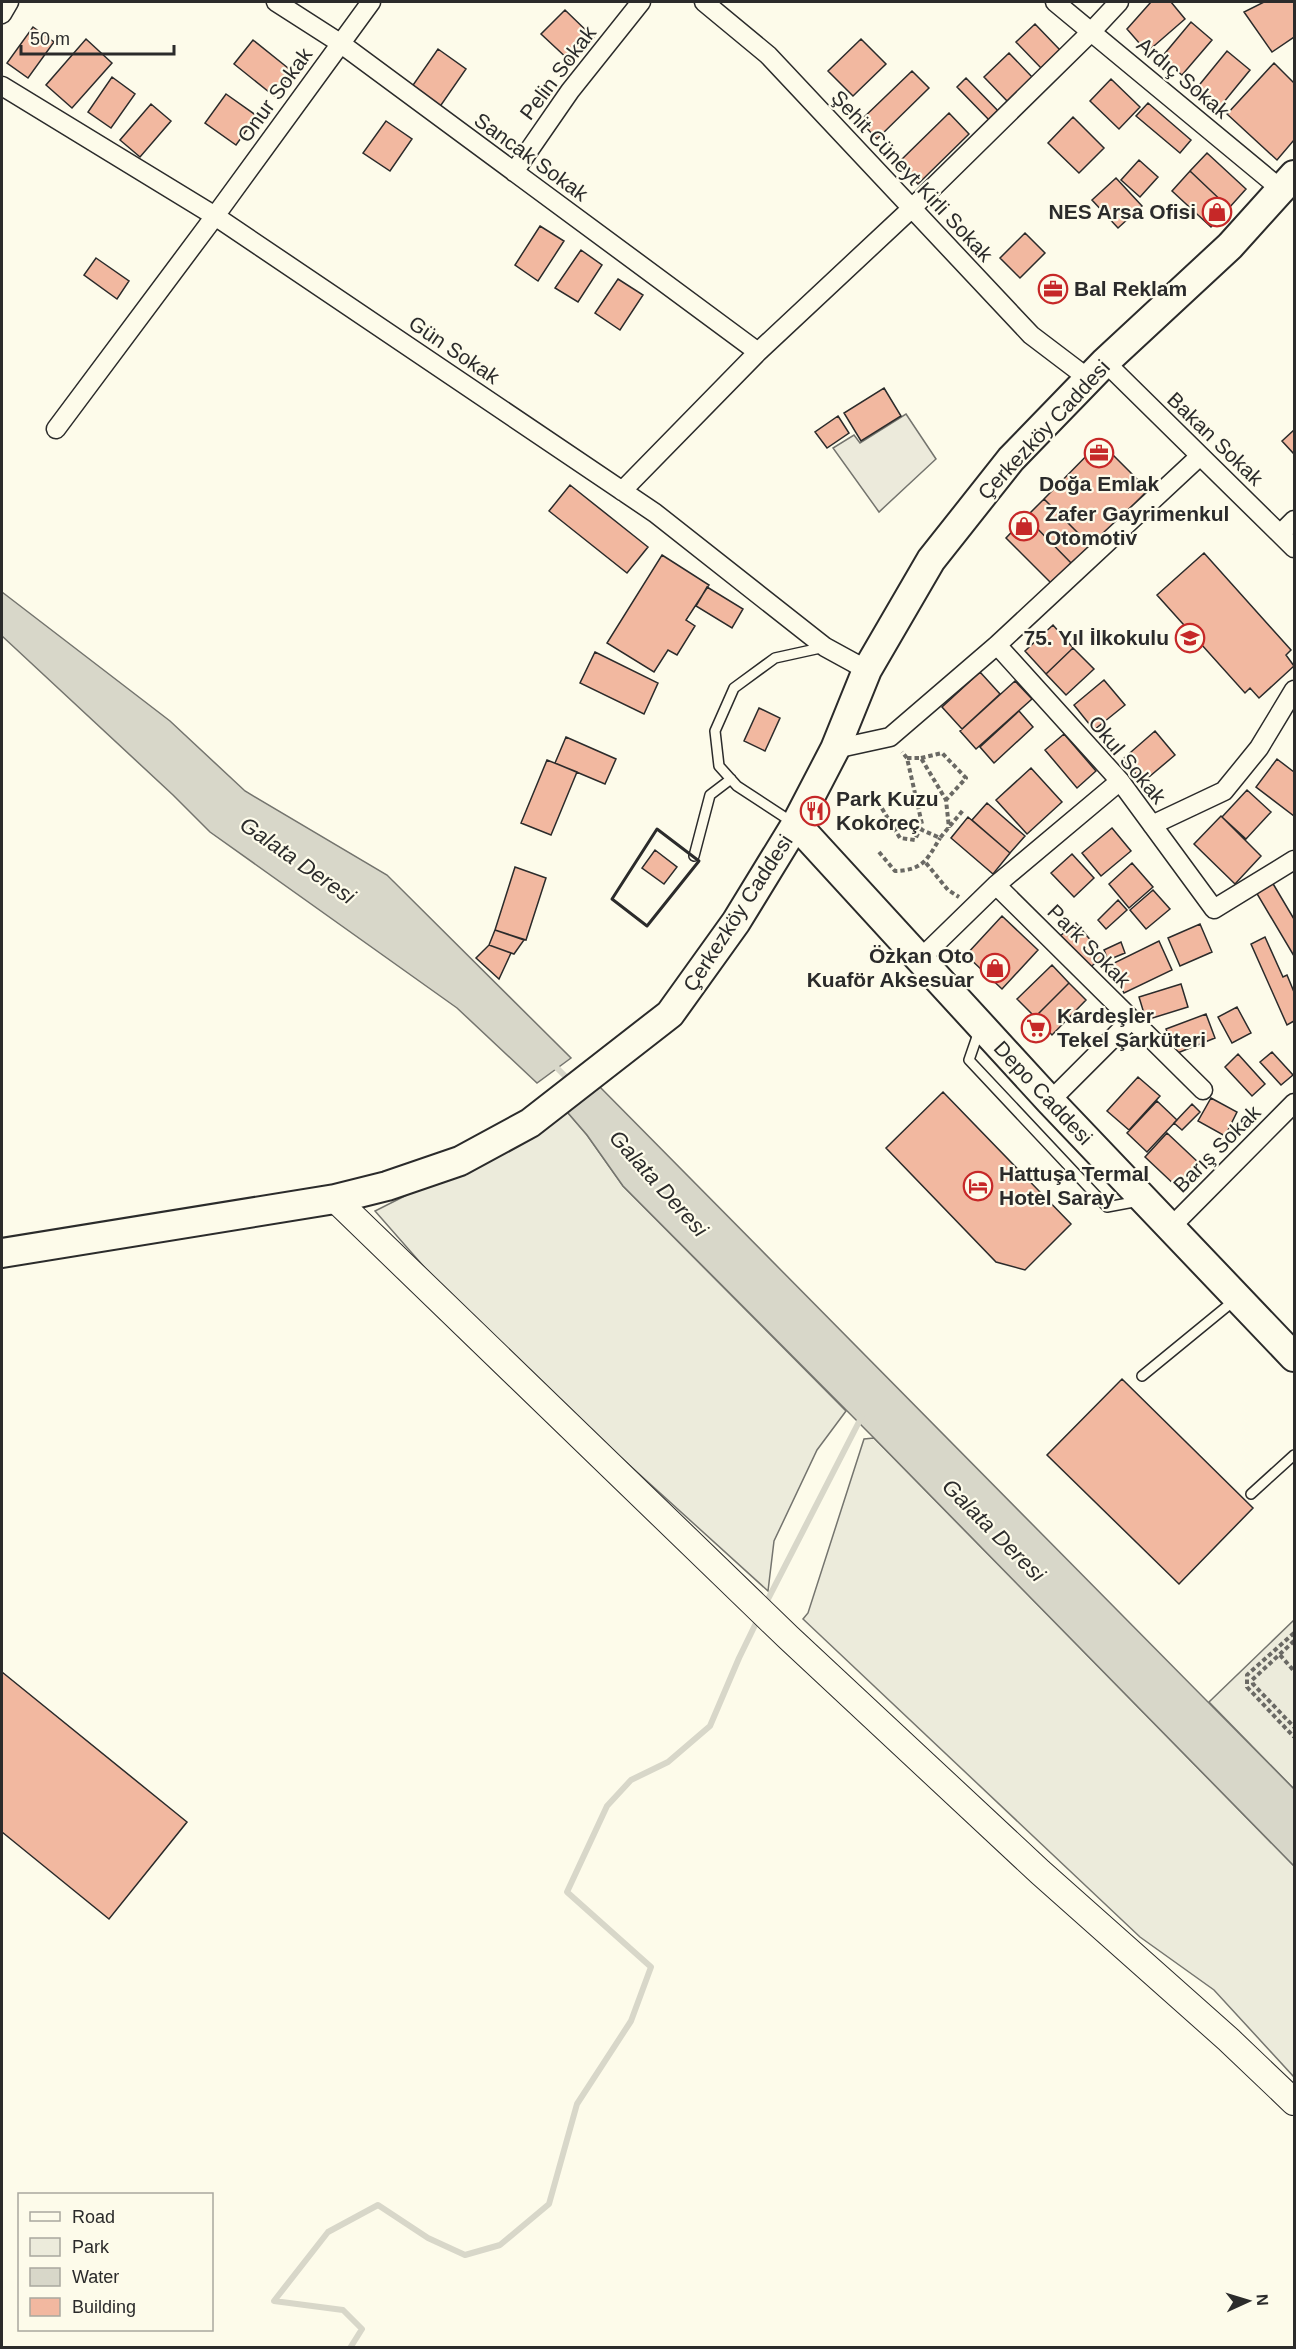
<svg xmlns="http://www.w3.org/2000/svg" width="1296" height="2349" font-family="Helvetica,sans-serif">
<rect width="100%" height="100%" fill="#fdfbea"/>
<path fill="#ecebdb" stroke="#74746e" stroke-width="1.5" d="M562 1106 587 1135 623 1186 846 1411 817 1450 774 1541 768 1591 476 1326 375 1211 498 1149Z
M874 1438 1294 1866V2077L1214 1990 1140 1937 803 1619 808 1613 864 1439Z
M1294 1620V1789L1209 1702Z"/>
<path fill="#eceadb" stroke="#74746e" stroke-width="1.5" d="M906 414 936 459 879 512 833 448 854 435 860 443Z"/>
<path fill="#d8d7c9" stroke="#74746e" stroke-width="1.5" d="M2 592 170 721 245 791 387 875 571 1058 537 1083 457 1008 210 832 173 795 2 636Z
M595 1082 1294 1789V1866L874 1438 623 1186 587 1135 562 1106Z"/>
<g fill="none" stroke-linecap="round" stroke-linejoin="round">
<path stroke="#d8d7c9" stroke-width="6" d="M552 1063 570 1081
M764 1607 862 1416
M350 2348 362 2329 343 2310 274 2301 328 2232 378 2205 428 2238 465 2255 500 2245 549 2204 577 2104 631 2021 651 1967 567 1892 607 1806 631 1780 668 1762 710 1726 739 1658 758 1619"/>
</g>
<path fill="#f2b8a0" stroke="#2b2b2b" stroke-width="1.5" d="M1151 2H1171L1185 19 1147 52 1127 29Z
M1264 2H1294V37L1272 52 1244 12Z
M565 10 594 38 571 62 541 34Z
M1191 22 1212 40 1182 75 1161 58Z
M1035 24 1060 50 1041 68 1016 42Z
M33 27 54 42 28 78 7 63Z
M86 39 112 63 72 108 46 85Z
M861 39 886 64 853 96 828 71Z
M253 40 293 72 274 96 234 64Z
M438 49 466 69 439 108 411 88Z
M1227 51 1250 70 1219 108 1196 89Z
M1009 53 1033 78 1008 102 984 77Z
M1274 63 1294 83V140L1277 160 1227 114Z
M912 71 929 88 877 139 860 121Z
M112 77 135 94 111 128 88 112Z
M966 78 1003 116 993 124 957 87Z
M1111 79 1140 107 1119 129 1090 101Z
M226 94 257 116 236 145 205 123Z
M1148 103 1191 140 1180 153 1136 116Z
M151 104 171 121 140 157 120 140Z
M949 113 969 134 918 184 898 163Z
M1073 117 1104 148 1079 173 1048 143Z
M386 121 412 139 390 171 363 153Z
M1207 153 1246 189 1229 208 1190 171Z
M1139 160 1158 177 1140 197 1121 180Z
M1190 171 1229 208 1211 227 1172 191Z
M1116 178 1142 206 1118 228 1092 200Z
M540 226 564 241 538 281 515 265Z
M1025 233 1045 253 1020 278 1000 258Z
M581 250 602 265 578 302 555 288Z
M96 258 129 281 117 299 84 275Z
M618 279 643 295 620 330 595 313Z
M884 388 901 416 861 441 844 413Z
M838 416 849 433 827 448 815 432Z
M1294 430V454L1282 441Z
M1100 442 1148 490 1092 547 1044 499Z
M570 485 648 547 627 573 549 511Z
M1044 499 1092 547 1073 565 1026 517Z
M1026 517 1073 565 1053 585 1006 538Z
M1204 553 1291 650 1286 655 1294 666 1259 698 1250 688 1245 693 1157 595Z
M662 555 709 585 686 620 695 626 677 655 668 650 654 672 607 643Z
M707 587 743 609 732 628 696 606Z
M1053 625 1073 648 1046 674 1025 651Z
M1073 648 1094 669 1066 695 1046 674Z
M595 652 658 683 644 714 580 683Z
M980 672 1000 694 962 729 942 707Z
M1104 680 1125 705 1094 730 1074 705Z
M1015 681 1032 699 976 749 960 731Z
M759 708 780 718 765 751 744 741Z
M1019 711 1033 727 994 763 980 747Z
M1155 731 1175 755 1143 782 1123 759Z
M1064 734 1096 771 1077 788 1045 750Z
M566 737 616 759 605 784 555 763Z
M1277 759 1294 772V816L1256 787Z
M547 760 577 772 551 835 521 823Z
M1031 768 1062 802 1027 834 996 800Z
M1247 790 1271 812 1246 839 1222 817Z
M987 803 1025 836 1010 853 972 820Z
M1221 816 1261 856 1235 884 1194 844Z
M968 817 1010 853 993 874 951 838Z
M1112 828 1131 851 1101 876 1082 853Z
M655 850 677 867 664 884 642 868Z
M1072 854 1094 878 1074 897 1051 873Z
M1132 863 1153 887 1129 908 1109 884Z
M515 867 546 878 526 940 495 930Z
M1272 882 1294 919V956L1256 892Z
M1153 890 1170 909 1146 929 1130 910Z
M1118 900 1127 910 1106 929 1098 920Z
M1002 916 1038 950 1002 989 966 955Z
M1076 923 1104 956 1088 969 1060 936Z
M1200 924 1212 952 1180 966 1168 938Z
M495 930 524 940 514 954 489 945Z
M1265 937 1283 977 1287 975 1294 992V1021L1287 1025 1251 944Z
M1159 941 1172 970 1124 993 1110 965Z
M1121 942 1125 953 1108 960 1104 950Z
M489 945 511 953 499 979 476 958Z
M1052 965 1069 983 1035 1017 1017 999Z
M1069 983 1086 1000 1052 1035 1035 1017Z
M1181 984 1188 1007 1146 1020 1139 997Z
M1237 1007 1251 1033 1232 1043 1218 1017Z
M1206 1014 1215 1038 1175 1054 1166 1029Z
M1272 1052 1293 1075 1281 1085 1260 1062Z
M1238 1054 1265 1084 1252 1096 1225 1067Z
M1138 1077 1160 1096 1129 1130 1107 1111Z
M943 1092 1071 1224 1025 1270 996 1262 886 1148Z
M1211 1098 1237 1112 1225 1136 1198 1121Z
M1157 1101 1177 1120 1147 1152 1127 1133Z
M1192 1104 1200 1112 1182 1130 1174 1123Z
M1167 1133 1200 1164 1178 1188 1145 1157Z
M1122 1379 1253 1508 1179 1584 1047 1455Z
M2 1672 187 1822 109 1919 2 1832Z"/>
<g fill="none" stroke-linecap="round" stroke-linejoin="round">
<g stroke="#2b2b2b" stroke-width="12">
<path id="lane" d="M792 822 737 786 719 766 715 731 734 688 775 658 825 647
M694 856 710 795 731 779
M979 1031 969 1060 1107 1207 1139 1201
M1142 1376 1236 1299
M1251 1494 1294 1455"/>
</g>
<g stroke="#2b2b2b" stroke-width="21">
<path id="street" d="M276 2 340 43 758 352
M704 2 768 55 1031 335 1089 379
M1055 2 1282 190
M2 14 9 2
M2 86 215 216 655 513 825 647 867 670
M514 172 570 91 641 2
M1105 362 1294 548
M56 429 215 216 371 2
M622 491 758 352 912 208 1091 32 1119 2
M1280 534 1294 520
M997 645 1120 781 1214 909 1294 860
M835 749 890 737 997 645 1200 456
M1152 825 1224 791 1259 748 1294 690
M996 885 1203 1090
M919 960 996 885 1120 781
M1050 1101 1132 1019
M1171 1227 1294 1103"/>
</g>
<g stroke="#2b2b2b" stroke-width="28">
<path id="secondary" d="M335 1199 788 1637 1040 1872 1229 2040 1294 2102"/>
</g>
<g stroke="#2b2b2b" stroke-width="32">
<path id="primary" d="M796 824 1050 1101 1294 1357
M2 1253 335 1199 387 1186 460 1161 530 1123 670 1014 736 922 796 824 835 749 867 670 931 560 1011 459 1105 362 1230 246 1294 175"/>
</g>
<path stroke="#6a6964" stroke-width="4" stroke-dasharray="4.5 3" stroke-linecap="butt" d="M907 758H921L946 800 949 828
M921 758 942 753 966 778 946 800
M878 802 900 838 915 840 922 824 907 758 902 752
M920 829 940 838 964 809
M879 852 895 871C923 870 927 860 940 838
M926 863 948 890 959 897
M1294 1633 1247 1675V1687L1294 1737
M1294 1641 1252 1680 1253 1684 1294 1727
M1280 1655 1294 1671"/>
<use href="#lane" stroke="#fdfbea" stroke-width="9"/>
<use href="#street" stroke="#fdfbea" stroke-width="18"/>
<use href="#secondary" stroke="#fdfbea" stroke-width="26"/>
<use href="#primary" stroke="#fdfbea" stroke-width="28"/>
<path stroke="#2b2b2b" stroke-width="3" d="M657 829 699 861 647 926 612 899Z"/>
</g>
<defs>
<g id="shop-ring" transform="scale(1.5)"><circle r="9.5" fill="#fdfbea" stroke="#c62828" stroke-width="1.5"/><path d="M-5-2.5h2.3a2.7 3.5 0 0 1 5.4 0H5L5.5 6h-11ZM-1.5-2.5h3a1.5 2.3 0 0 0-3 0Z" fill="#c62828"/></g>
<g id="office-ring" transform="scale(1.5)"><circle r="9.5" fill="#fdfbea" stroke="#c62828" stroke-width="1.5"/><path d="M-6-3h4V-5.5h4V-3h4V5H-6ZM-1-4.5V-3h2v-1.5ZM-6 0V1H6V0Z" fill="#c62828"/></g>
<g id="school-ring" transform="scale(1.5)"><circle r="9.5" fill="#fdfbea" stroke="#c62828" stroke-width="1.5"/><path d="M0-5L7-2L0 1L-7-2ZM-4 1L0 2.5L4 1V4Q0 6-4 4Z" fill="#c62828"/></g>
<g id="restaurant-ring" transform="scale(1.5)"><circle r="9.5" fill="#fdfbea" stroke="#c62828" stroke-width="1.5"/><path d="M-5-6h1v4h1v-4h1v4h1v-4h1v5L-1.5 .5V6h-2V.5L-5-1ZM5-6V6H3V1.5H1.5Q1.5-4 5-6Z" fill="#c62828"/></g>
<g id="supermarket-ring" transform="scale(1.5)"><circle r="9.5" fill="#fdfbea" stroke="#c62828" stroke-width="1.5"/><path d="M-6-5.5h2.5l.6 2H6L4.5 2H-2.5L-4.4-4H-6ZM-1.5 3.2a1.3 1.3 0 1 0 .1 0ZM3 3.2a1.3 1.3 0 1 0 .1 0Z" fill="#c62828"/></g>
<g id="hotel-ring" transform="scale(1.5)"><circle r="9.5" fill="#fdfbea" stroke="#c62828" stroke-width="1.5"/><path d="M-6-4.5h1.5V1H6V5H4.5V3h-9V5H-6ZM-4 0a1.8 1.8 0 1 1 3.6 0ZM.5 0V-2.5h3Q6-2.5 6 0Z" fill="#c62828"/></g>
</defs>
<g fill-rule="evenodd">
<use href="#shop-ring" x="1217" y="212"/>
<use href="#office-ring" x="1053" y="289"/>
<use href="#office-ring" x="1099" y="453"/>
<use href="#shop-ring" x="1024" y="526"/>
<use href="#school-ring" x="1190" y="638"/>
<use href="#restaurant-ring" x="815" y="811"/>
<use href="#shop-ring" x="995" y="968"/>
<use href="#supermarket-ring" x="1036" y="1028"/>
<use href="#hotel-ring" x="978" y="1186"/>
</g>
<g text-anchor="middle" stroke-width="4.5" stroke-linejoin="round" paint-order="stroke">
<g font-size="21" fill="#2b2b2b" stroke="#fdfbea">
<text transform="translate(558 73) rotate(-53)" y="7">Pelin Sokak</text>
<text transform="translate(1183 78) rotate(40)" y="7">Ardıç Sokak</text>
<text transform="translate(275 95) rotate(-54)" y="7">Onur Sokak</text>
<text transform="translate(531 157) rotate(36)" y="7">Sancak Sokak</text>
<text transform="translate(912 176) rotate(47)" y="7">Şehit Cüneyt Kirli Sokak</text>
<text transform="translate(454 350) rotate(34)" y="7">Gün Sokak</text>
<text transform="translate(1044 430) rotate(-47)" y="7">Çerkezköy Caddesi</text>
<text transform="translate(1215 439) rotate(44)" y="7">Bakan Sokak</text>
<text transform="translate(1127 760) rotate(50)" y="7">Okul Sokak</text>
<text transform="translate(738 913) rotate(-57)" y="7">Çerkezköy Caddesi</text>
<text transform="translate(1089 946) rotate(45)" y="7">Park Sokak</text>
<text transform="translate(1043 1093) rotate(47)" y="7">Depo Caddesi</text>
<text transform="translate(1217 1149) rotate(-45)" y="7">Barış Sokak</text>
</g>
<g font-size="21" font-weight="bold" fill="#2b2b2b" stroke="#fdfbea" text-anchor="start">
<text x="1196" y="219" text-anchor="end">NES Arsa Ofisi</text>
<text x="1074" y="296">Bal Reklam</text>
<text x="1099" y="491" text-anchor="middle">Doğa Emlak</text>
<text x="1045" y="521">Zafer Gayrimenkul<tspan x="1045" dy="24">Otomotiv</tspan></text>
<text x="1169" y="645" text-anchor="end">75. Yıl İlkokulu</text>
<text x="836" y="806">Park Kuzu<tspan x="836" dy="24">Kokoreç</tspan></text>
<text x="974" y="963" text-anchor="end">Özkan Oto<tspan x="974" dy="24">Kuaför Aksesuar</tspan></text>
<text x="1057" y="1023">Kardeşler<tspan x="1057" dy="24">Tekel Şarküteri</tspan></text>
<text x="999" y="1181">Hattuşa Termal<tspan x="999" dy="24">Hotel Saray</tspan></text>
</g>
<g font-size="22" font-style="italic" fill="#2b2b2b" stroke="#fdfbea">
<text transform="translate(298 860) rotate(35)" y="8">Galata Deresi</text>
<text transform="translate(659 1183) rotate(48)" y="8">Galata Deresi</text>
<text transform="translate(994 1530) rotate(45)" y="8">Galata Deresi</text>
</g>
</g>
<rect width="1296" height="2349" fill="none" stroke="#2b2b2b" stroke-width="6"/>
<rect x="18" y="2193" width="195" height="138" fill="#fdfbea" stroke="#a9a89e" stroke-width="1.5"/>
<rect x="30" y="2212" width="30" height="9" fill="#fdfbea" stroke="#a9a89e" stroke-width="1.5"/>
<text x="72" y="2223" font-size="18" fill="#2b2b2b">Road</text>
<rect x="30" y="2238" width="30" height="18" fill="#ecebdb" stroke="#a9a89e" stroke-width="1.5"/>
<text x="72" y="2253" font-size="18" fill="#2b2b2b">Park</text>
<rect x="30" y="2268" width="30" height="18" fill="#d8d7c9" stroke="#a9a89e" stroke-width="1.5"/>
<text x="72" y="2283" font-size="18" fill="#2b2b2b">Water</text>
<rect x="30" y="2298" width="30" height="18" fill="#f2b8a0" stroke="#a9a89e" stroke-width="1.5"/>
<text x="72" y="2313" font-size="18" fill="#2b2b2b">Building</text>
<g transform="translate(1248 2301) rotate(86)" stroke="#fdfbea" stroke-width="4.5" paint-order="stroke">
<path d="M0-4.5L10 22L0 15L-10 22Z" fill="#2b2b2b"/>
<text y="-9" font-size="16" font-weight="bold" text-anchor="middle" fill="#2b2b2b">N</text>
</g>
<path d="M21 45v9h153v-9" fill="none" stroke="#2b2b2b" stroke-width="3"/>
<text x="30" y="45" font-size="18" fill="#2b2b2b" stroke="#fdfbea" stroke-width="4.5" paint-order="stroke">50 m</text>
</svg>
